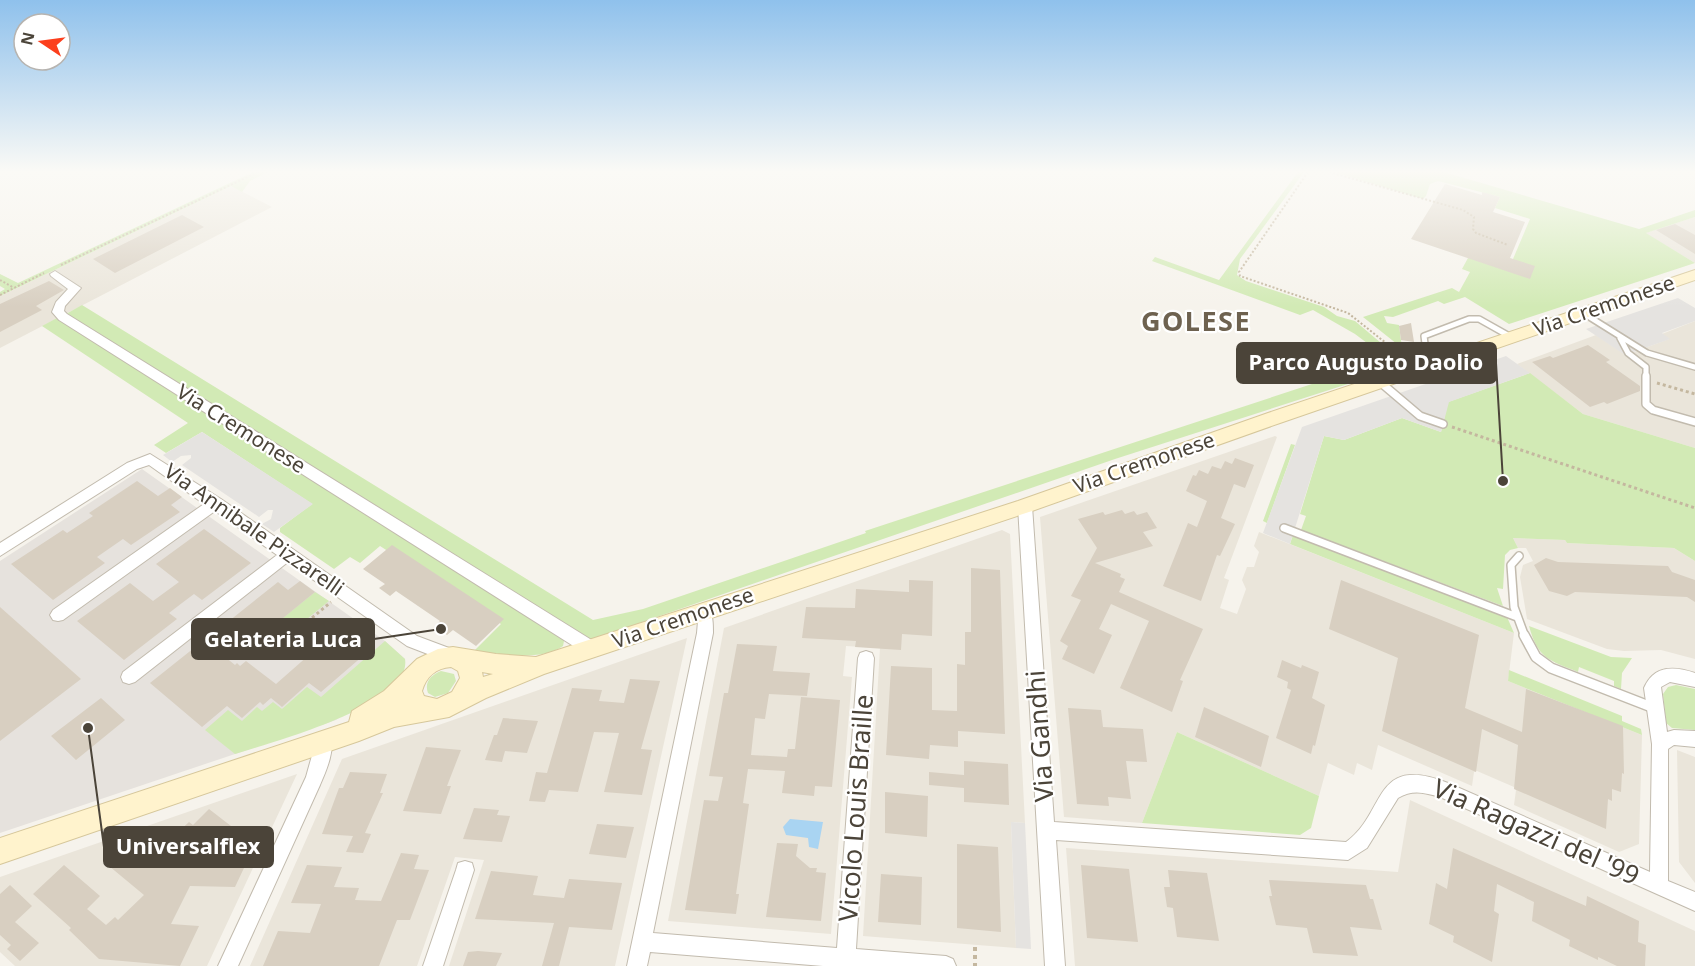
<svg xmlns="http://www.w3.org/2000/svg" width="1695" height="966" font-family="'Noto Sans',sans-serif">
<rect width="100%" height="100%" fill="#f6f3ec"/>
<path fill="#eae5da" d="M231 186 272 207 0 348V296Z
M1695 217V263L1645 233Z
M1695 321V448L1583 414 1517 364 1596 335 1626 355 1669 339 1662 334Z
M1275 436 1277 437 1224 578 1229 580 1220 608 1237 614 1246 589 1242 580 1247 567H1254L1259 552 1254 546 1259 532 1514 633 1508 681 1642 735 1639 844 1619 852 1514 805 1516 790 1514 787 1477 771 1474 772 1472 786 1378 745 1372 770 1357 763 1354 775 1328 763 1319 796 1177 732 1142 823 1064 817 1040 517Z
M1002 530 1010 534 1025 823 1011 822 1016 948 863 936 880 648 846 646 843 676 852 677 831 934 668 921 724 628Z
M1513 538 1565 540 1567 543 1674 548 1695 561V659L1661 650 1624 651 1607 649 1527 619 1520 577 1523 565 1533 561 1526 548H1518Z
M687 638 615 966H449L484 860 455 857 417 966H250L342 759Z
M1677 750 1695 757V883L1679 862Z
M297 774 207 966H15L0 952V877Z
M1410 800 1695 931V966H1075L1066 848 1398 872Z"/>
<path fill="#e6e2dd" d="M142 469 385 641 405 659 404 671 336 720 0 833V561Z"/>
<path fill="#d2eab5" d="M253 172H268L250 181 242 192 231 186 0 296V292L5 289 0 286V274L18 283Z
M1298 172H1304L1240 259 1237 275 1246 281 1324 307 1337 316 1355 321 1407 365 1115 459 587 641 66 314 82 305 593 620 643 609 866 533 865 531 1373 364 1379 356 1371 346 1355 334 1313 310 1300 315 1152 261 1155 257 1219 280Z
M1334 172H1444L1639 229 1695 210V217L1646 233 1695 263 1509 324 1465 297 1444 304 1438 301 1393 317 1384 316 1387 323 1399 325 1402 348 1363 317 1452 288 1459 292 1470 272 1462 269 1468 258 1513 259 1530 219 1495 208 1500 197 1438 181 1430 184 1426 196 1423 199Z
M57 318 562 636 564 641 563 646C542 661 499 655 475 650L501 624 380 546 360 563 350 557 334 569 280 532V528L312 504 202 432 166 453 154 445 188 423 42 326Z
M1530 373 1583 414 1695 448V561L1674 548 1567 543 1565 540 1513 538 1518 548 1510 550 1505 555 1503 589 1497 588 1503 606 1301 530 1306 516 1300 514 1324 436 1344 440 1402 418 1441 432 1448 402Z
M1291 444 1295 445 1267 523 1263 521Z
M1293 535 1507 617 1514 633 1290 544Z
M315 592 329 601 285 637 281 635C272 637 260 646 256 655L247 647Z
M1529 626 1611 657 1632 658 1622 673 1621 689 1614 686V681L1579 667 1578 672C1549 660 1538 659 1529 626Z
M385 641 405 659C413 705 269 743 235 754L205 730 228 710 242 721 257 707 262 711 273 702 282 709 307 687 321 697Z
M1509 670 1622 716V721L1641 729 1642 735 1508 681Z
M441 671 454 674 456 681 448 693 435 697 428 693C424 682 431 675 441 671Z
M1676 685 1695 689V730L1672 728 1666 723 1663 694 1668 687Z
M1177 732 1319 796 1311 828 1300 835 1142 823Z"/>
<path fill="#e5e3e0" d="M1678 298 1695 308V321L1662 333 1670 339 1625 355 1586 329Z
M1506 356 1530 373 1449 402 1441 432 1402 418 1344 440 1324 436 1290 544 1263 533 1302 427Z
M202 432 313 504 274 532 262 524 271 519 273 510H268L259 517 182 465 191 458V455L181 456 172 462 163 455Z
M1011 822 1025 823 1031 949 1016 948Z"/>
<path fill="#a9d4f2" d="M790 819 823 822 818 849 809 847 808 838 786 835 783 827Z"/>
<path fill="#d8cfc1" d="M1445 184 1482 195V192L1500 197 1493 212 1525 222 1510 258 1535 266 1530 279 1411 239Z
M182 215 204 227 115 273 93 259Z
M1675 224 1695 235V254L1656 230Z
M49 281 64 290 36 306 42 310 0 332V304Z
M1411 323 1414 342 1401 340 1399 326Z
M1588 345 1610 360 1606 362 1640 386V391L1607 404 1604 402 1590 407 1532 362 1550 356 1553 358Z
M1235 458 1254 465 1245 488 1234 484 1221 518 1235 524 1220 556 1217 555 1201 601 1163 586 1188 523 1197 527 1207 501 1186 491 1193 475 1196 476 1199 470 1208 474 1212 466 1221 469 1225 461 1232 464Z
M137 481 158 496 170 488 182 497 171 505 180 512 131 545 123 539 97 557 105 563 53 600 11 564 63 530 67 533 93 516 89 513Z
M1122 510 1125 514 1134 511 1137 515 1147 512 1157 528 1143 532 1153 546 1095 563 1121 574 1120 577 1125 579 1119 592 1203 629 1180 680 1183 681 1172 712 1120 688 1149 621 1111 604 1099 629 1112 635 1094 674 1062 659 1068 646 1060 641 1081 600 1071 596 1097 548 1078 519 1103 512 1105 515Z
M204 529 251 563 202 600 194 594 182 603 169 613 177 619 124 660 77 621 130 583 153 601 179 582 156 564Z
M392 545 504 619 476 646 453 630 447 635 435 626 440 621 396 591 390 596 379 588 385 584 363 569Z
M1546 558 1558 562 1668 566 1672 572 1695 580V602L1687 597 1575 592 1567 596 1549 591 1534 565Z
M971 568 1000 570 1005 734 958 731V747L930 745 929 759 886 755 891 666 932 668V710L957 711V664L965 665V632H971Z
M909 580 933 581 932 636 902 634 901 650 855 647 856 641 802 638 806 607 855 608 856 589 909 592Z
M1341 580 1479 635 1465 708 1522 732 1526 689 1623 726 1624 774 1622 773 1621 792 1612 789V801L1608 799 1606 829 1514 789 1518 745 1482 729 1476 772 1382 731 1398 658 1329 629Z
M300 581 315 592 255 641 229 621 278 582 288 590Z
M0 607 81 679 0 741Z
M330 619 360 638 359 640 371 649 321 692 309 683 282 707 271 698 263 705 260 702 242 718 227 706 202 727 150 683 204 640 235 665 237 663 240 666 246 661 276 684 309 655 306 652 311 647 305 640Z
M737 644 777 646 773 671 810 673 807 696 769 694 765 719 755 718 751 755 787 757 788 749H795L801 697 840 700 832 787 815 786 814 796 782 793 785 771 748 769 743 803 749 804 736 894H739L736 914 685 910 704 800 718 801 723 777 709 776 724 693H728Z
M1282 660 1301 668 1302 665 1319 672 1312 698 1325 705 1315 746 1313 745 1311 754 1276 738 1291 690 1287 688 1288 682 1277 677Z
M630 679 660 681 641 749 652 750 642 795 604 792 619 733 594 732 578 792 549 790 545 802 529 801 536 772 547 773 572 688 602 690 599 701 624 703Z
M101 698 125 720 76 760 51 736Z
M1204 707 1269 736 1261 767 1195 737Z
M1068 708 1101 710 1103 727 1143 729 1147 762 1126 761 1131 799 1108 797 1109 806 1077 804Z
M503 718 538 721 527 753 505 751 502 762 485 760 494 735H497Z
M426 747 461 750 447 786H451L441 814 403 811Z
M964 761 1008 764 1009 805 964 802V788L929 785V772L964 775Z
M350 772 387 774 380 793H383L365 833 371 834 363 853 346 852 353 836 322 834 339 788H343Z
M885 792 928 796 927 837 885 833Z
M474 808 499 810 497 815 510 816 502 842 463 839Z
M209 809 231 826 215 842 236 843 233 848 252 851 235 887 190 886 171 924 199 926 180 966 99 959 69 930 71 928 33 894 64 865 100 896 87 909 106 925 115 917 118 920 144 895 109 866 139 838 157 852 189 822 193 825Z
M597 824 634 827 626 858 589 854Z
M777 843 798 844 796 856 810 868H817L816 872 826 873 821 921 766 917Z
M957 844 998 847 1001 932 957 928Z
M1453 848 1586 906 1587 896 1639 921 1638 942 1646 945 1645 966H1617L1598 957V960L1569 946 1570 940 1532 921 1534 902 1497 884 1494 911 1499 914 1492 962 1453 942 1454 936 1429 924 1436 883 1447 889Z
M401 853 419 855 414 869 429 870 410 920H397L379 966H263L278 931 310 933 321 904 291 903 307 865 342 867 334 887 359 888 355 900 381 901Z
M1081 865 1129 869 1138 942 1087 938Z
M1168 870 1207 873 1219 941 1177 937 1173 908 1167 907 1164 887H1170Z
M491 871 538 876 533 895 564 898 569 879 622 883 612 930 569 927 559 966H542L554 923 475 919Z
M881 874 922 877 921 925 878 922Z
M1269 880 1366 885 1370 899H1373L1382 930 1350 927 1358 956 1313 953 1307 928 1276 925 1269 896H1272Z
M10 885 32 906 15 922 39 943 20 961 7 949 11 945 0 935V894Z
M478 951 502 953 496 966H463L468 952Z"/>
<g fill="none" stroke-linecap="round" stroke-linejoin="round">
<g stroke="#c2bbae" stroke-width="8">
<path id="lane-far2" d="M1583 313 1647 353 1695 367
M1620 338 1628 353 1646 367V377
M1438 362 1426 351 1424 336 1469 319H1479L1511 337"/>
</g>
<g stroke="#c2bbae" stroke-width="10">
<path id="lane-far1" d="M1646 376V404L1653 410 1695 422
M1380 382 1420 416 1443 424
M1284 528 1517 617
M1519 556 1511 565 1514 607 1525 637"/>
</g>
<g stroke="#c2bbae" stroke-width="12">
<path id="lane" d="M1524 635 1536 657 1551 668 1654 708"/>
</g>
<g stroke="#c2bbae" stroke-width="2">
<path id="street" d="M55 271 81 288 65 306 64 311 67 314 598 644 600 649 598 654 592 656 586 654 59 320 52 312 56 302 68 289 51 276 50 274Z
M150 454 221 499 417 636 457 651 459 656 457 661 451 663 407 646 288 562 135 682 129 684 123 682 121 677 123 672 277 555 215 511 63 620 58 621 53 620 50 615 53 610 204 504 149 465 137 469 0 556V543L127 463Z
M1025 501 1030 502 1032 506 1054 822 1346 842C1387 813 1372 753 1448 783L1650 872 1652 744 1644 688C1654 665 1674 666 1695 673V687L1670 682 1661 687 1667 732 1674 730 1695 731V747L1674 745 1668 749V881L1695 892V911L1440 797C1425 793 1413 789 1398 798L1367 848 1348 860 1056 840 1065 966H1045L1018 506 1020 502Z
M703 605 708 606C713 616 713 623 713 633L653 933 837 948 858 658 860 653 866 651 872 653 874 658 856 949 946 956 953 959 956 966H823L650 952 647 966H627L697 633 698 621 695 611 698 606Z
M324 732 330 734C336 749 326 771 320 785L238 966H218L306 777 318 734Z
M465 861 472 863 474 870 443 966H423L456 870 458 863Z"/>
</g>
<g stroke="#d6c79b" stroke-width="2">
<path id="secondary" d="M1695 270V280L1280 423 1032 511 544 674 486 698 449 717 394 727 359 741 0 864V838L349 722 352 711 384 691 417 659 438 649 453 647 496 654 536 657 1018 501 1268 413ZM451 667 458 671 460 678 452 692 437 699 424 696 422 691C426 677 436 668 451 667ZM482 672 493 674 483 677Z"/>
</g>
<path stroke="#c4b79f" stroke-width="2" stroke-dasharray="2 2" stroke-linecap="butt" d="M1308 172 1239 272 1240 276 1348 313 1405 358
M1329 172 1463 210 1474 217 1473 229 1476 233 1508 245
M61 265 258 172
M0 280 14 288
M0 295 44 273"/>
<path stroke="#c4b79f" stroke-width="3" stroke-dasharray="3 3" stroke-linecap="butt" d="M1657 383 1695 394
M1452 427 1695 508
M289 637 331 602"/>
<path stroke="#c4b79f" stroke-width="4" stroke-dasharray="4 4" stroke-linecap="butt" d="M275 649 291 635
M975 947V966"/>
<use href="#lane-far2" stroke="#fff" stroke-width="5"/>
<use href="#lane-far1" stroke="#fff" stroke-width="7"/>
<use href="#lane" stroke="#fff" stroke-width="9"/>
<use href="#street" fill="#fff" fill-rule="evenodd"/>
<use href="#secondary" fill="#fff3cd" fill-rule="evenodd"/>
</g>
<linearGradient id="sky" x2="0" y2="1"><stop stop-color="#8fc1ec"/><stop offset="0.56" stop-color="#fbfaf6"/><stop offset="1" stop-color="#fbfaf6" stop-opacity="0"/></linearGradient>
<rect width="1695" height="307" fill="url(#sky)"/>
<g text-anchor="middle" stroke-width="4.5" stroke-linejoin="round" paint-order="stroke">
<g font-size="21" fill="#4b4439" stroke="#fff">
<text transform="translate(1604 306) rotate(-19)" y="7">Via Cremonese</text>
<text transform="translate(241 429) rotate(32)" y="7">Via Cremonese</text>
<text transform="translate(1144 463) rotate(-19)" y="7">Via Cremonese</text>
<text transform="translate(254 530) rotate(35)" y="7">Via Annibale Pizzarelli</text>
<text transform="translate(683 618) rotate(-19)" y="7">Via Cremonese</text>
</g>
<g font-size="26" fill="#4b4439" stroke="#fff">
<text transform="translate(1040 736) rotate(-94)" y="9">Via Gandhi</text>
<text transform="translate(856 808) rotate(-86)" y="9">Vicolo Louis Braille</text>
<text transform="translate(1536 832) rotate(24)" y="9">Via Ragazzi del '99</text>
</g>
<g font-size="27" font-weight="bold" letter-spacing="1.5" fill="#6e6250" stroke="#fff">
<text x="1196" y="331">GOLESE</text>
</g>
</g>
<path fill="none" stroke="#4b4439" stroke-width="2" d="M1503 481L1496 363M441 629L374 639M88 728L104 847"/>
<g fill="#4b4439" stroke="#fff" stroke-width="2">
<circle cx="1503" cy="481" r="6"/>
<circle cx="441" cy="629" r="6"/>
<circle cx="88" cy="728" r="6"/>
</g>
<g fill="#4b4439" stroke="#4b4439" stroke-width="2">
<rect x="1237" y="343" width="259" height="40" rx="6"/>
<rect x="192" y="619" width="182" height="40" rx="6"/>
<rect x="104" y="827" width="169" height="40" rx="6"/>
</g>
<g font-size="22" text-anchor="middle" font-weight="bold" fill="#fff">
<text x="1366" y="370">Parco Augusto Daolio</text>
<text x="283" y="647">Gelateria Luca</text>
<text x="188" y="854">Universalflex</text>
</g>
<g transform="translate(42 42) rotate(283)"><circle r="28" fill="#ffffff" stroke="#b7b4b0" stroke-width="1.5"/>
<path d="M0-4.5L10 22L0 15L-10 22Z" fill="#fc3f1d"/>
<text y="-9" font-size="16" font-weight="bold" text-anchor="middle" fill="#4b4439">N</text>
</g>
</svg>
